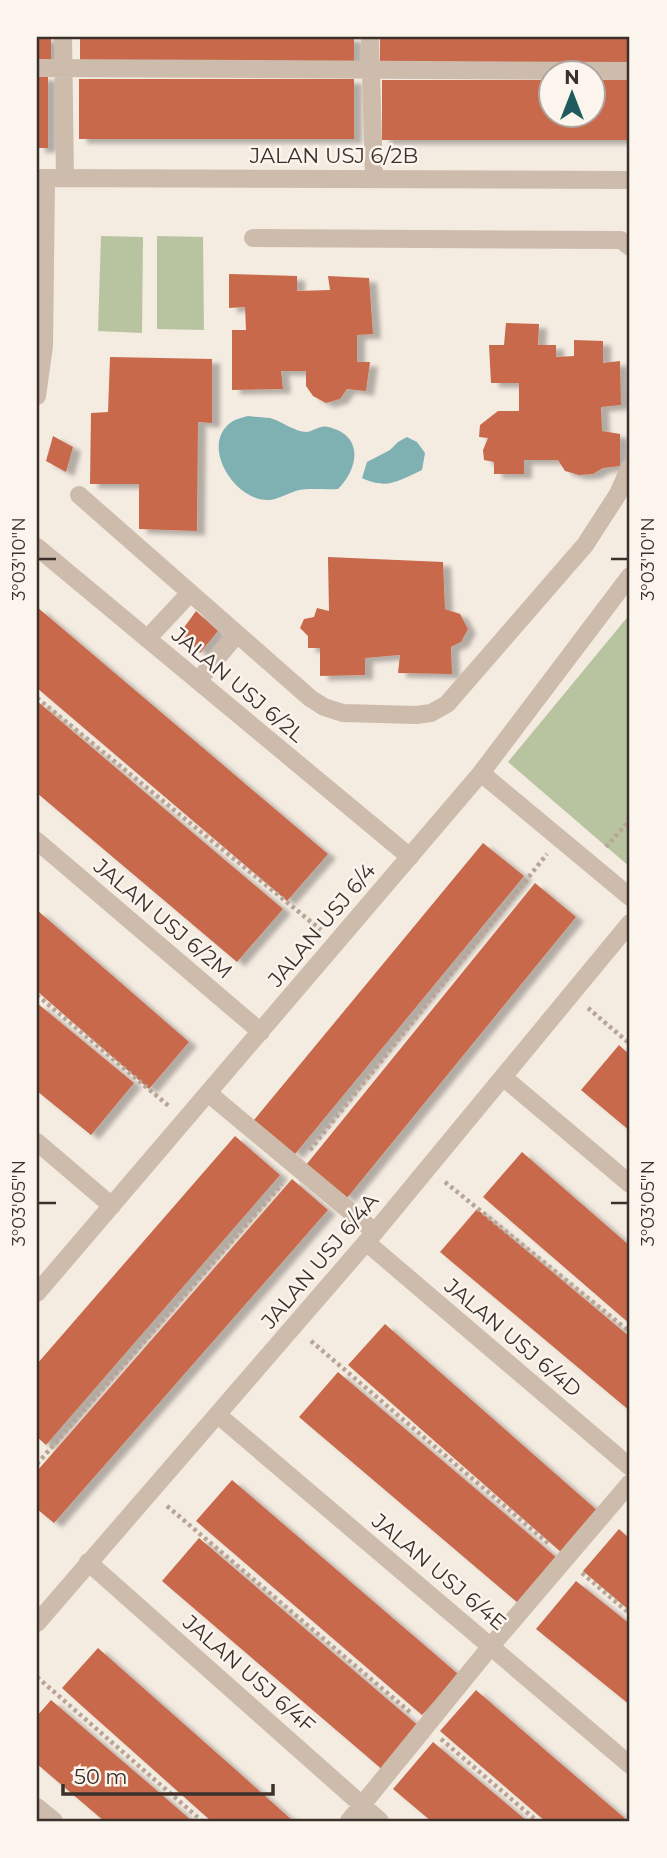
<svg xmlns="http://www.w3.org/2000/svg" width="667" height="1858" font-family="Montserrat,sans-serif">
<defs>
<filter id="shadow"><feDropShadow dx="8" dy="4.5" stdDeviation="2" flood-color="#0004"/></filter>
</defs>
<rect width="100%" height="100%" fill="#f4ebe1"/>
<path fill="#b8c4a0" d="M101 236 143 237 142 333 98 331Z
M157 236 203 237 204 330 157 329Z
M630 614V867L508 762Z"/>
<path fill="#7fb0b2" d="M248 416C255 417 263 417 270 418 282 421 294 432 307 432 314 431 320 425 328 427 364 435 359 468 338 489 325 490 311 488 299 490 290 492 278 500 268 500 234 501 198 443 233 421 237 419 243 417 248 416Z
M407 437 417 442 425 453 422 470C398 481 387 490 362 478L367 462 390 450 398 442Z"/>
<path fill="#c8694b" filter="url(#shadow)" d="M37 37H51V66H37Z
M80 37H354V67L80 68Z
M380 37H630V68L380 67Z
M37 76H48V148H37Z
M79 79H354V139H79Z
M382 80H551V116H594V80H630V140H382Z
M229 274 297 276V291L330 290 328 276 369 278 373 334 357 335V362H370L366 391 347 389 340 399 326 403 313 396 306 386V371H281L283 389 232 390V330H246L245 307 229 308Z
M506 323 539 324 538 345H556V357L574 356V340L603 341V363L620 361 621 405 601 407 602 431 620 434V466L603 468 593 474 579 475 565 471 558 460H524V474H494V462L484 460 483 450 488 438 479 437 480 425 498 411H519V383H491L489 345H504Z
M110 357 212 359V423L198 422 197 531 139 529V484H90L91 413 108 412Z
M53 436 73 447 66 472 46 461Z
M328 557 443 562 445 609 460 614 468 629 461 642 451 647 452 674 398 673 400 655 365 658V675L320 676V648H308V636L300 628 304 619 314 617 317 608 329 611Z
M37 607 328 854 287 901 37 688Z
M196 611 218 631 200 653 180 633Z
M37 701 283 909 237 962 37 793Z
M483 843 524 876 295 1154 254 1120Z
M535 883 576 917 347 1198 306 1165Z
M37 910 189 1042 149 1089 37 991Z
M37 1003 134 1083 91 1135 37 1091Z
M619 1045 630 1055V1131L581 1090Z
M235 1136 280 1175 46 1445 37 1437V1364Z
M522 1152 630 1246V1324L483 1197Z
M292 1179 328 1210 54 1523 37 1509V1471Z
M477 1209 630 1337V1411L440 1252Z
M385 1324 599 1512 562 1553 348 1365Z
M338 1372 557 1558 518 1603 299 1417Z
M232 1480 458 1674 422 1715 196 1521Z
M619 1529 630 1539V1611L583 1571Z
M199 1538 421 1728 384 1771 162 1581Z
M576 1581 630 1624V1705L536 1629Z
M98 1648 236 1770 293 1821H211L82 1706 62 1688Z
M476 1690 552 1756 628 1821H545L440 1731Z
M51 1700 154 1788 192 1821H104L37 1764V1716Z
M433 1742 452 1758 527 1821H431L393 1789Z"/>
<g fill="none" stroke-linecap="round" stroke-linejoin="round">
<path stroke="#b9a596" stroke-width="4.5" stroke-dasharray="3.5 3.5" stroke-linecap="butt" d="M37 698 321 930
M606 847 630 820
M37 995 170 1107
M588 1008 630 1044
M310 1150 547 854
M445 1182 630 1332
M311 1341 549 1544
M37 1464 282 1184
M167 1506 411 1713
M582 1573 630 1614
M37 1677 202 1821
M441 1739 537 1821"/>
<path stroke="#cdbbac" stroke-width="18" d="M63 37 65 178
M370 37 374 179
M37 68 630 71
M37 178 630 180
M253 238 621 240 630 247
M37 396 44 346 46 178
M79 495 310 698 324 707 343 713 416 715 431 713 447 704 585 545 618 494 630 467
M37 547 410 857
M147 639 190 593
M198 681 237 634
M481 773 630 897
M37 841 261 1032
M503 1077 630 1184
M208 1093 375 1232
M37 1142 112 1206
M366 1242 630 1467
M37 1293 481 773 630 576
M218 1415 630 1765
M88 1562 380 1821
M37 1623 375 1232 630 923
M37 1807 54 1821
M349 1821 491 1646 630 1483"/>
</g>
<path fill="none" stroke="#3b302b" stroke-width="2.5" d="M38 559H56M611 559H628M38 1203H56M611 1203H628"/>
<g text-anchor="middle" stroke-width="5" stroke-linejoin="round" paint-order="stroke">
<g font-size="21" fill="#3b302b" stroke="#fbf5ee">
<text x="334" y="163">JALAN USJ 6/2B</text>
<text transform="translate(238 685) rotate(40)" y="7">JALAN USJ 6/2L</text>
<text transform="translate(163 919) rotate(40)" y="7">JALAN USJ 6/2M</text>
<text transform="translate(322 925) rotate(-50)" y="7">JALAN USJ 6/4</text>
<text transform="translate(320 1261) rotate(-50)" y="7">JALAN USJ 6/4A</text>
<text transform="translate(513 1338) rotate(40)" y="7">JALAN USJ 6/4D</text>
<text transform="translate(439 1572) rotate(40)" y="7">JALAN USJ 6/4E</text>
<text transform="translate(249 1674) rotate(41)" y="7">JALAN USJ 6/4F</text>
</g>
</g>
<rect width="667" height="1858" fill="none" stroke="#fbf5ee" stroke-width="77"/>
<g transform="translate(572 94)"><circle r="33" fill="#fbf5ee" stroke="#aea6a0" stroke-width="2"/>
<path d="M0-5L12 26L0 18L-12 26Z" fill="#1f5a5e"/>
<text y="-10" font-size="19" font-weight="bold" text-anchor="middle" fill="#3b302b">N</text>
</g>
<path d="M63 1784v10h210v-10" fill="none" stroke="#3b302b" stroke-width="3.5"/>
<text x="74" y="1784" font-size="21" fill="#3b302b" stroke="#fbf5ee" stroke-width="5" paint-order="stroke">50 m</text>
<rect x="38" y="38" width="590" height="1782" fill="none" stroke="#3b302b" stroke-width="2.5"/>
<g font-size="18" text-anchor="middle" fill="#3b302b">
<text transform="translate(19 559) rotate(-90)" y="6">3°03'10"N</text>
<text transform="translate(648 559) rotate(-90)" y="6">3°03'10"N</text>
<text transform="translate(19 1203) rotate(-90)" y="6">3°03'05"N</text>
<text transform="translate(648 1203) rotate(-90)" y="6">3°03'05"N</text>
</g>
</svg>
